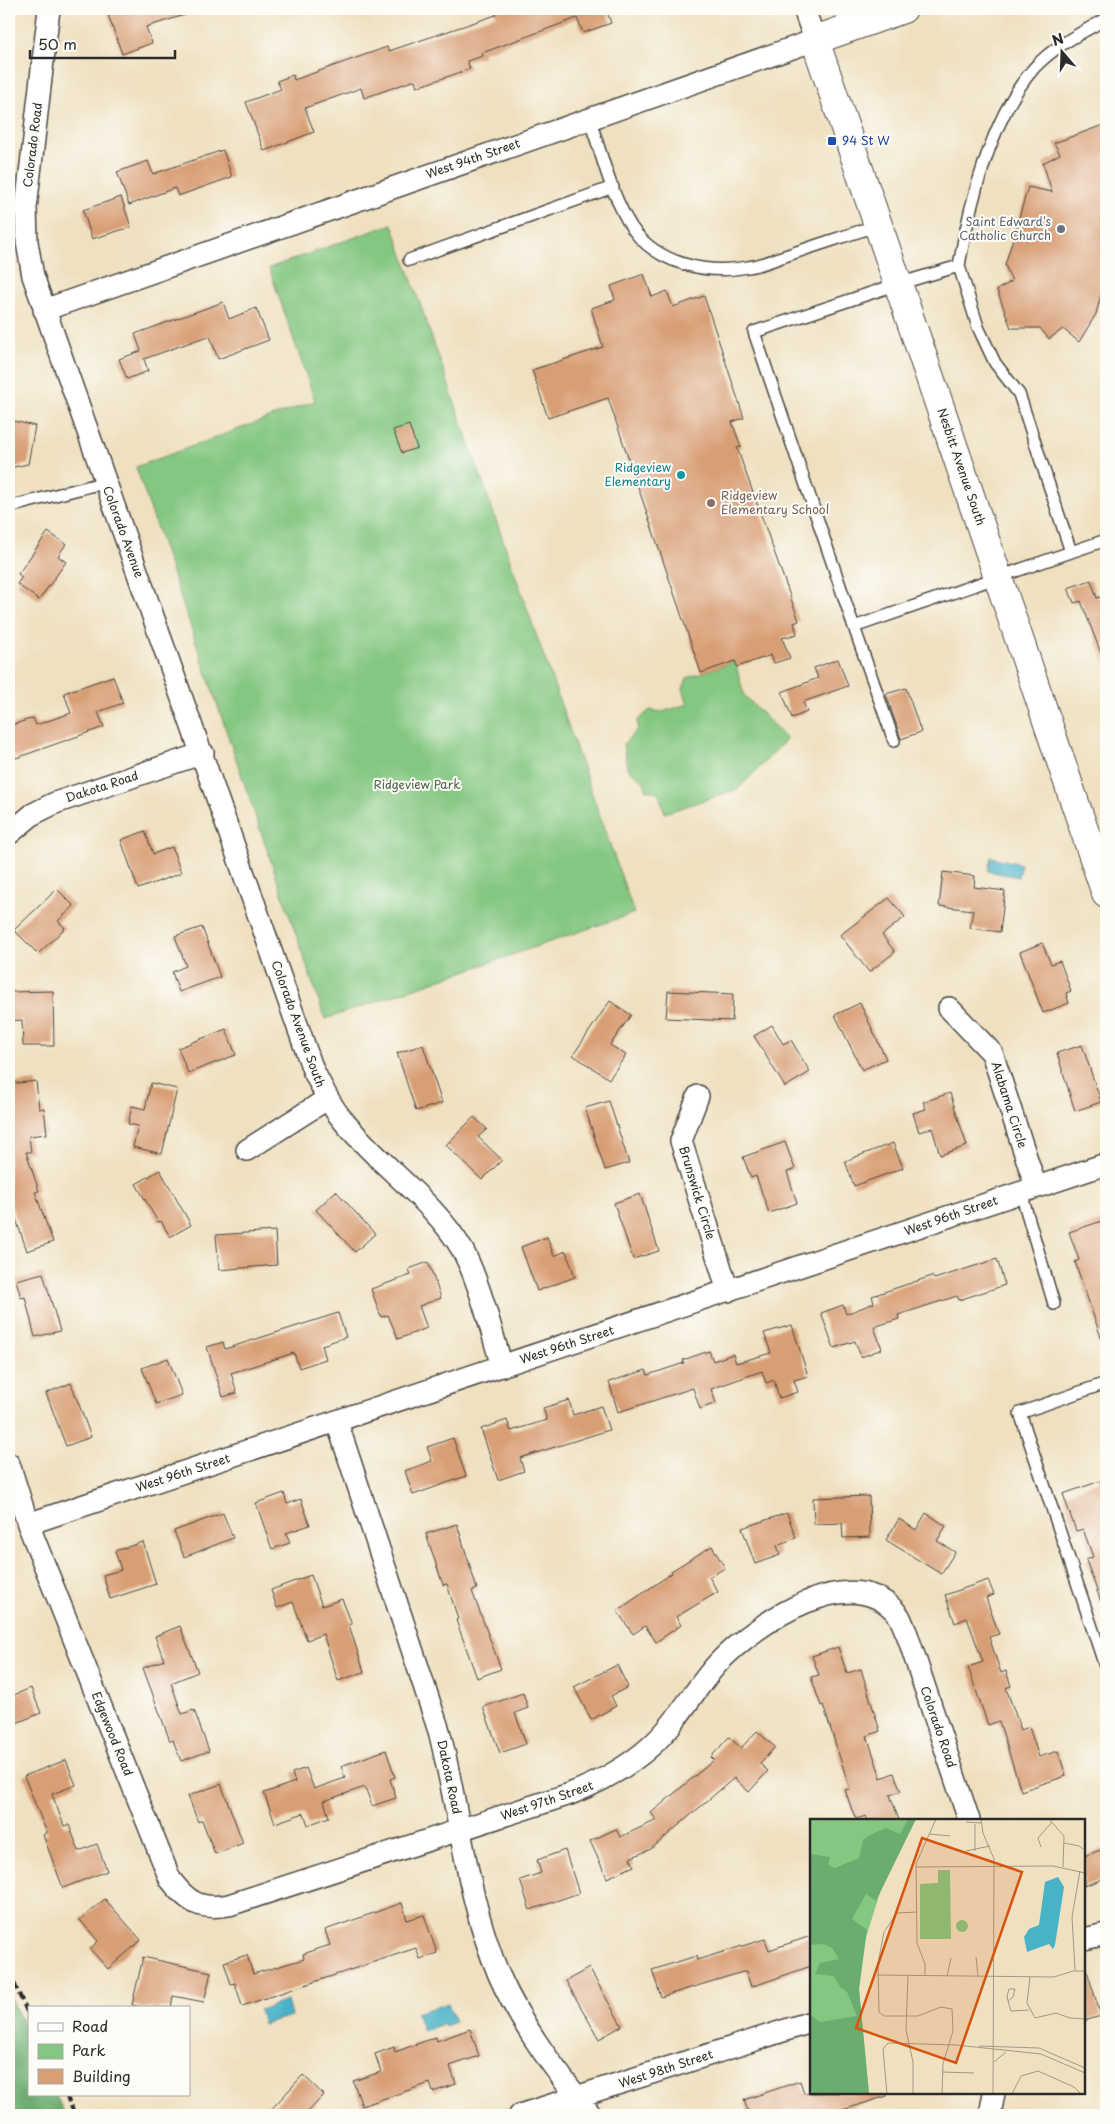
<svg xmlns="http://www.w3.org/2000/svg" width="1115" height="2124" font-family="'Playpen Sans',sans-serif">
<rect width="100%" height="100%" fill="#fdfcf7"/>
<filter id="ink" filterUnits="userSpaceOnUse"><feTurbulence type="fractalNoise" baseFrequency=".02" numOctaves="2"/><feDisplacementMap in="SourceGraphic" scale="10" xChannelSelector="R" yChannelSelector="G"/><feConvolveMatrix kernelMatrix="1 2 1 2 8 2 1 2 1" color-interpolation-filters="sRGB"/></filter>
<filter id="wash" filterUnits="userSpaceOnUse"><feTurbulence type="fractalNoise" baseFrequency=".0096" numOctaves="4" result="noise"/><feDisplacementMap in="SourceGraphic" scale="20" xChannelSelector="R" yChannelSelector="G"/><feGaussianBlur stdDeviation="1.12" result="paint"/><feColorMatrix in="noise" values="0 0 0 0 0 0 0 0 0 0 0 0 0 0 0 0 0 1.4 0 .05"/><feComposite in="paint" operator="in"/></filter>
<g filter="url(#wash)">
<rect width="100%" height="100%" fill="#efe0c0"/>
<path fill="#84c781" stroke="#587956" d="M392 224 634 913 325 1019 136 467 315 401 269 268Z
M735 661 744 695 787 739 738 789 665 813 658 792 647 790 643 780 628 769 623 744 638 729 637 721 650 710 662 712 688 704 683 689 687 678Z"/>
<path fill="#6bac6f" stroke="#4b6c4d" d="M9 1993 29 2037V2095H56L65 2115H9Z"/>
<path fill="#48b2c7" stroke="#3a6e79" d="M991 857 1021 864 1018 877 988 871Z
M287 2001 291 2016 263 2024 259 2010Z
M448 2003 455 2022 445 2026 444 2023 423 2031 416 2013Z"/>
<g id="blocks">
<path fill="#d89e75" d="M106 9H194V12L146 27 152 43 122 54Z
M494 9H606L611 23 583 33 577 18 482 53 483 56 467 61 470 69 417 87 415 80 364 98 361 88 305 108 314 132 264 151 246 102 281 89 277 81 293 75 294 80 387 47 389 51 496 15Z
M1106 124V275L1096 314 1079 342 1063 329 1049 339 1040 328H1011L997 290 1012 281 1005 265 1028 187 1052 192 1043 163 1060 154 1054 143Z
M223 150 232 177 178 196 175 188 129 205 117 172 148 161 153 174Z
M121 197 131 227 92 239 83 210Z
M644 274 652 297 667 291 673 307 704 296 744 418 732 422 741 447 737 448 799 621 794 623 797 634 782 638 790 658 774 663 771 655 737 667 735 661 701 673 608 398 548 418 532 370 603 347 591 308 615 300 611 286Z
M223 302 229 319 256 308 269 340 218 359 210 336 202 338 144 359 148 371 127 379 119 359 141 351 135 334Z
M9 420 35 426 28 464 9 468Z
M409 425 417 448 402 453 393 430Z
M48 532 66 544 58 556 66 562 39 600 17 584 22 577 18 574Z
M1091 580 1097 598 1106 595V664H1105L1081 601 1074 603 1068 588Z
M838 659 848 686 803 702 807 712 792 718 782 692 818 678 814 668Z
M113 676 123 703 98 712 104 727 16 758 14 754 9 756V726L33 718 36 725 71 713 64 693Z
M906 688 921 732 901 739 886 694Z
M145 831 153 854 172 847 181 873 138 889 121 840Z
M943 872 975 876 974 887 1005 891 1000 932 970 928 973 910 939 906Z
M57 889 74 906 58 921 65 928 38 954 14 930Z
M889 898 905 917 882 935 895 952 869 972 840 935Z
M202 927 220 977 179 992 172 972 186 966 175 936Z
M1042 943 1051 964 1060 961 1071 991 1066 993 1069 1003 1043 1013 1020 952Z
M53 991 54 1046H23L22 1020 9 1021V992Z
M668 991 733 994 732 1021 666 1018Z
M610 1001 631 1015 610 1045 626 1055 609 1079 573 1055Z
M860 1003 886 1059 862 1070 835 1015Z
M772 1025 783 1044 791 1040 810 1072 785 1087 754 1036Z
M226 1029 236 1055 188 1073 178 1048Z
M423 1045 442 1103 416 1111 397 1053Z
M1082 1045 1101 1102 1075 1111 1057 1053Z
M36 1081 39 1109 44 1108 47 1134 29 1136 31 1152H26L39 1191 35 1192 53 1242 27 1251 9 1199V1084Z
M151 1083 177 1089 162 1154 133 1147 138 1126 128 1124 132 1106 145 1109Z
M950 1093 967 1146 940 1155 932 1128 919 1132 913 1113 926 1109 923 1102Z
M609 1101 629 1163 605 1170 585 1108Z
M474 1117 487 1129 478 1137 502 1160 482 1180 446 1145Z
M785 1142 795 1169 787 1172 797 1203 769 1213 756 1176 751 1178 743 1157Z
M893 1143 903 1168 854 1186 845 1161Z
M160 1170 191 1225 170 1237 161 1221 158 1222 136 1184Z
M336 1191 375 1234 355 1252 316 1210Z
M640 1194 659 1251 633 1259 614 1203Z
M1102 1221 1106 1233V1346H1104L1075 1262 1079 1260 1069 1232Z
M275 1231 277 1265 219 1270 216 1235Z
M547 1237 554 1256 566 1251 575 1277 537 1291 521 1247Z
M997 1259 1005 1285 959 1300 957 1296 898 1315 899 1319 874 1327 882 1349 861 1357 855 1341 834 1348 821 1313 843 1305 846 1314 874 1303 872 1296 932 1276 934 1279Z
M428 1262 441 1298 419 1306 427 1328 398 1339 388 1315 381 1317 371 1289 411 1275 409 1269Z
M43 1273 60 1331 35 1337 25 1297 21 1298 16 1280Z
M338 1313 346 1337 322 1345 326 1359 299 1368 294 1353 231 1373 237 1393 223 1397 207 1347 223 1342 225 1349Z
M792 1325 808 1376 794 1380 798 1392 779 1398 774 1380 766 1383 762 1371 711 1389 716 1403 700 1409 693 1388 618 1412 609 1382 646 1370 648 1375 684 1363 683 1360 709 1351 713 1361 733 1354 736 1363 771 1353 764 1333Z
M168 1358 182 1395 156 1404 142 1368Z
M71 1383 91 1437 66 1446 46 1393Z
M569 1400 573 1415 601 1406 609 1430 520 1458 524 1471 498 1480 481 1429 507 1420 511 1431 547 1420 543 1408Z
M453 1438 466 1476 413 1495 405 1471 432 1461 427 1447Z
M1106 1479V1609L1104 1610 1086 1560 1093 1557 1083 1529 1076 1531 1063 1494Z
M284 1493 287 1504 301 1499 310 1525 286 1533 290 1543 272 1549 256 1503Z
M869 1496 870 1537 843 1538 842 1523 814 1524 813 1498Z
M223 1513 233 1538 184 1557 174 1531Z
M787 1513 796 1538 777 1545 780 1555 755 1564 742 1528Z
M926 1513 946 1526 937 1541 955 1552 941 1574 886 1540 899 1519 916 1530Z
M457 1524 477 1589 472 1591 501 1669 477 1678 456 1620 458 1619 447 1584 443 1585 426 1534Z
M143 1542 156 1584 110 1599 103 1575 121 1570 115 1551Z
M712 1546 725 1568 709 1577 718 1592 676 1617 681 1625 656 1642 645 1626 633 1634 617 1611 672 1573 671 1571Z
M311 1575 322 1606 342 1599 352 1624 349 1625 364 1672 338 1681 323 1634 307 1640 293 1602 277 1608 271 1590Z
M988 1580 994 1595 986 1598 999 1634 989 1637 1001 1673 1006 1671 1011 1686 1006 1688 1021 1730 1029 1727 1039 1757 1058 1751 1066 1776 1021 1791 999 1721 988 1725 968 1667 983 1662 967 1618 955 1623 945 1595Z
M180 1626 198 1672 171 1683 182 1714 194 1710 209 1751 181 1761 173 1740 170 1741 143 1668 164 1660 155 1636Z
M838 1647 847 1673 861 1669 880 1731 867 1736 881 1778 894 1773 901 1791 890 1795 899 1820H868L866 1816 856 1819 852 1810 845 1790 850 1789 823 1705 821 1706 811 1677 819 1675 812 1656Z
M617 1665 628 1687 611 1696 616 1706 591 1720 574 1687Z
M31 1688 41 1713 9 1726V1697Z
M523 1693 528 1708 515 1713 526 1744 500 1753 483 1707Z
M757 1731 775 1747 760 1764 768 1771 749 1792 734 1778 651 1849 630 1858 634 1866 607 1878 590 1841 616 1829 620 1837 657 1820 651 1813 714 1760 711 1757 729 1737 741 1748Z
M386 1750 395 1777 390 1779 396 1798 372 1806 365 1787 324 1801 329 1817 308 1825 304 1813 275 1823 264 1793 295 1782 292 1773 306 1768 314 1789 345 1778 341 1766Z
M66 1760 76 1785 52 1794 64 1826 69 1825 79 1851 97 1844 107 1871 63 1888 43 1835 47 1833 24 1776Z
M221 1784 243 1843 215 1854 202 1820 198 1822 188 1796Z
M1106 1848V1878L1084 1886V1856Z
M565 1850 579 1893 530 1910 520 1880 541 1873 537 1860Z
M105 1899 141 1940 108 1969 90 1949 98 1941 80 1920Z
M402 1903 407 1920 424 1915 437 1953 420 1959 416 1948 242 2006 235 1983 231 1984 224 1962 247 1955 253 1974 304 1959 303 1954 330 1945 325 1930Z
M811 1936V1966L751 1987 746 1971 661 1997 652 1970 696 1956 697 1960 765 1939 769 1950Z
M143 1957 211 1972 204 2002 173 1996 171 2008H144L132 2005Z
M589 1968 622 2026 599 2039 566 1981Z
M1087 1971 1101 2016 1084 2021V1972Z
M470 2029 479 2056 450 2066 456 2084 433 2092 430 2083 362 2106 353 2081 381 2072 375 2054 394 2047 395 2052 436 2037 437 2041Z
M303 2075 324 2095 305 2115H266Z
M800 2081 804 2093H887V2096L827 2115H749L744 2100Z"/>
</g>
</g>
<g filter="url(#ink)">
<use href="#blocks" fill-opacity="0" stroke="#484641" stroke-width="1"/>
<g fill="none" stroke-linecap="round" stroke-linejoin="round">
<g stroke="#484641" stroke-width="14">
<path id="lane" d="M589 118C602 154 611 196 632 228 657 264 707 275 748 267 763 265 777 258 791 254 820 244 849 235 878 225
M409 260 613 187
M959 266 978 327 995 363 1019 394 1071 552 854 627 754 332 898 284 959 266C969 205 992 116 1034 68 1054 46 1081 33 1106 19
M9 507 106 482
M1071 552 1106 540
M854 627 894 741
M1021 1193 1054 1304
M1106 1383 1020 1413 1106 1669"/>
</g>
<g stroke="#484641" stroke-width="24">
<path id="street" d="M49 9 26 208 27 242 33 276 313 1070C322 1087 329 1104 342 1119 378 1165 434 1200 463 1251 480 1283 491 1331 502 1366
M44 310 815 40 804 9
M9 834 33 814 55 803 203 753
M949 1008 992 1053 1036 1187
M698 1096 681 1141 728 1291
M247 1150 327 1099
M337 1422 439 1731C460 1812 466 1897 499 1975 522 2027 556 2071 591 2115
M9 1464 28 1524 170 1879C188 1903 200 1910 229 1905L570 1794C600 1782 627 1768 651 1746 677 1723 695 1688 718 1663 755 1624 854 1556 899 1616 902 1621 904 1628 907 1634L969 1820
M28 1524 1106 1164
M1084 1939 1106 1934
M520 2115 811 2022
M990 2115 994 2093"/>
</g>
<g stroke="#484641" stroke-width="30">
<path id="secondary" d="M903 9 815 40 1106 894"/>
</g>
<use href="#lane" stroke="#fff" stroke-width="11"/>
<use href="#street" stroke="#fff" stroke-width="21"/>
<use href="#secondary" stroke="#fff" stroke-width="28"/>
<path stroke="#2b2b2b" stroke-width="4" stroke-dasharray="8 4" stroke-linecap="butt" d="M9 1972 29 2016
M66 2095 75 2115"/>
</g>
</g>
<rect fill="#1a4fb4" stroke="#fdfcf7" stroke-width="2" x="827" y="136" width="10" height="10" rx="2.5"/>
<circle fill="#6b7280" stroke="#fdfcf7" stroke-width="2" cx="1061" cy="229" r="5"/>
<circle fill="#0f9aa8" stroke="#fdfcf7" stroke-width="2" cx="681" cy="475" r="5"/>
<circle fill="#8d6e63" stroke="#fdfcf7" stroke-width="2" cx="711" cy="503" r="5"/>
<g text-anchor="middle" stroke-width="4" stroke-linejoin="round" paint-order="stroke">
<g font-size="12" fill="#164399" stroke="#fdfcf7" text-anchor="start">
<text x="842" y="145">94 St W</text>
</g>
<g font-size="12" fill="#2b2b2b" stroke="#fdfcf7">
<text transform="translate(33 145) rotate(-83)" y="4">Colorado Road</text>
<text transform="translate(473 159) rotate(-19)" y="4">West 94th Street</text>
<text transform="translate(961 467) rotate(71)" y="4">Nesbitt Avenue South</text>
<text transform="translate(123 532) rotate(70)" y="4">Colorado Avenue</text>
<text transform="translate(102 787) rotate(-18)" y="4">Dakota Road</text>
<text transform="translate(298 1024) rotate(70)" y="4">Colorado Avenue South</text>
<text transform="translate(1009 1105) rotate(72)" y="4">Alabama Circle</text>
<text transform="translate(697 1193) rotate(73)" y="4">Brunswick Circle</text>
<text transform="translate(951 1216) rotate(-19)" y="4">West 96th Street</text>
<text transform="translate(567 1345) rotate(-18)" y="4">West 96th Street</text>
<text transform="translate(183 1473) rotate(-18)" y="4">West 96th Street</text>
<text transform="translate(938 1727) rotate(71)" y="4">Colorado Road</text>
<text transform="translate(112 1734) rotate(68)" y="4">Edgewood Road</text>
<text transform="translate(449 1777) rotate(78)" y="4">Dakota Road</text>
<text transform="translate(547 1801) rotate(-19)" y="4">West 97th Street</text>
<text transform="translate(666 2069) rotate(-18)" y="4">West 98th Street</text>
</g>
<g font-size="12" fill="#5b616d" stroke="#fdfcf7" text-anchor="end">
<text x="1051" y="226">Saint Edward's<tspan x="1051" dy="14">Catholic Church</tspan></text>
</g>
<g font-size="12" fill="#0d838f" stroke="#fdfcf7" text-anchor="end">
<text x="671" y="472">Ridgeview<tspan x="671" dy="14">Elementary</tspan></text>
</g>
<g font-size="12" fill="#785e54" stroke="#fdfcf7" text-anchor="start">
<text x="721" y="500">Ridgeview<tspan x="721" dy="14">Elementary School</tspan></text>
</g>
<g font-size="12" fill="#4a6249" stroke="#fdfcf7">
<text x="417" y="789">Ridgeview Park</text>
</g>
</g>
<g transform="translate(810 1819)">
<rect width="275" height="275" fill="#efe0c0"/>
<path d="M0 0H106L71 70 53 128 49 170 59 275H0ZM128 51H140L141 120H110V65L128 64ZM146 107a6 6 0 1 1 12 0a6 6 0 1 1-12 0Z" fill="#84c781"/>
<path d="M98 0H106L66 82 56 75 42 100 57 111 49 170 59 275H4L0 269V196L10 203 47 197 37 173 30 168 24 157 5 155 10 144 29 140 22 129 13 125 0 126V35L20 38 18 46 25 49 49 39 53 21 60 16 76 9 90 15Z" fill="#6bac6f"/>
<path d="M248 58 254 68 245 126 243 130 239 125 217 133 214 118 219 110 229 106 235 63Z" fill="#48b2c7"/>
<path fill="none" stroke="#a19884" stroke-width="1" d="M171 0 173 14 184 40 183 275M239 0 254 17 253 48M156 3 171 4M119 15 140 17M254 24 269 27 273 30M231 28 228 19 242 3M156 32 180 27M165 32V5M106 48 243 47 275 54M107 93 87 94 74 113 68 144 69 193 74 197H108L131 188 142 190 143 212 133 245 132 275M166 138 168 157M265 151 262 98 270 52M67 156 244 158 263 152H275M98 157 96 211 103 243V275M115 157V145L107 124 106 45 126 0M137 157 141 139M220 158 217 184 225 199 246 194 260 199 275 200M198 182 203 178 205 170H199L197 177 198 182 201 192 219 191M169 227 229 229 275 249M184 243 196 233M132 253 164 254M77 275 73 230 78 224 146 226 231 235 275 254M202 275 211 257 228 252 264 268 271 275"/>
<path fill="#d5540f" fill-opacity="0.15" stroke="#d5540f" stroke-width="2.5" d="M112 19 212 53 146 244 46 209Z"/>
<rect width="275" height="275" fill="none" stroke="#2b2b2b" stroke-width="2.5"/>
</g>
<rect width="1115" height="2124" fill="none" stroke="#fdfcf7" stroke-width="30"/>
<rect x="28" y="2006" width="162" height="90" fill="#fdfcf7" stroke="#a9a8a5"/>
<rect x="38" y="2023" width="25" height="8" fill="#ffffff" stroke="#a9a8a5"/>
<text x="72" y="2032" font-size="15" fill="#2b2b2b">Road</text>
<rect x="38" y="2044" width="25" height="15" fill="#84c781" stroke="#a9a8a5"/>
<text x="72" y="2056" font-size="15" fill="#2b2b2b">Park</text>
<rect x="38" y="2069" width="25" height="15" fill="#d89e75" stroke="#a9a8a5"/>
<text x="72" y="2082" font-size="15" fill="#2b2b2b">Building</text>
<g transform="translate(1062 52) rotate(341)" stroke="#fdfcf7" stroke-width="4" paint-order="stroke">
<path d="M0-4L9 19L0 12L-9 19Z" fill="#2b2b2b"/>
<text y="-8" font-size="14" font-weight="bold" text-anchor="middle" fill="#2b2b2b">N</text>
</g>
<path d="M30 50v8h145v-8" fill="none" stroke="#2b2b2b" stroke-width="2.5"/>
<text x="38" y="50" font-size="15" fill="#2b2b2b" stroke="#fdfcf7" stroke-width="4" paint-order="stroke">50 m</text>
</svg>
